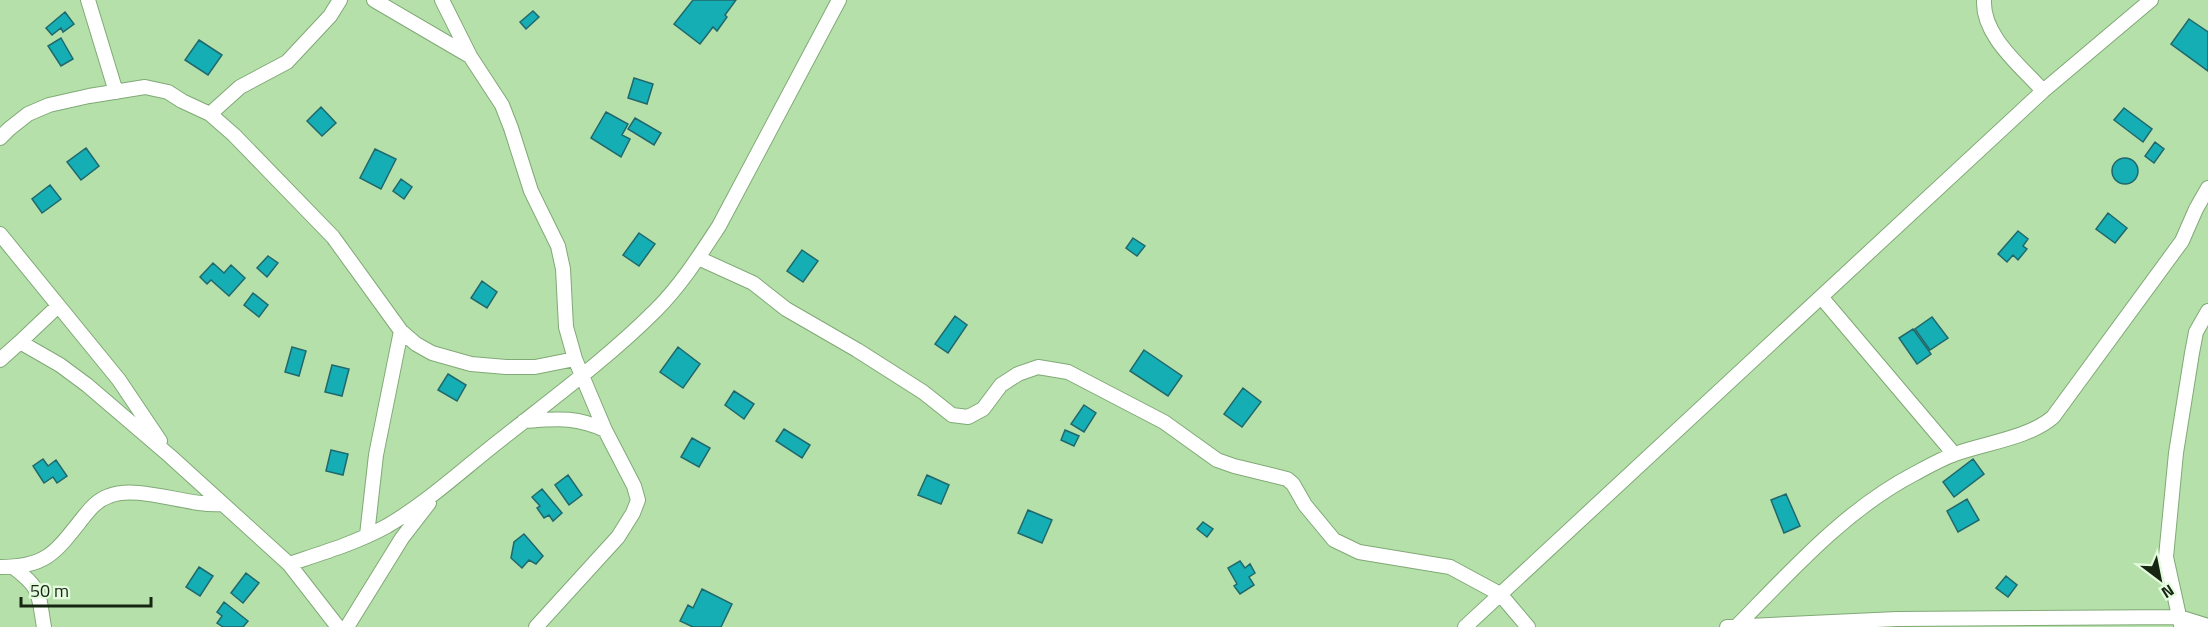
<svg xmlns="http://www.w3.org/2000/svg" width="2208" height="627" font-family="'Titillium Web',sans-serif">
<rect width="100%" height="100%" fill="#b5e0aa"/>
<path fill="#16aeb5" stroke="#20686b" stroke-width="1.5" d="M693 0H736L725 15 727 17 717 31 713 27 700 44 674 24Z
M533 11 539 17 526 29 520 22Z
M65 12 74 24 63 32 61 28 52 35 46 28Z
M2189 19 2208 32V71L2171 44Z
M61 38 73 59 61 66 48 46Z
M199 40 222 55 208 75 185 60Z
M634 78 653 84 647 104 628 98Z
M321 107 336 123 322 136 307 121Z
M2124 108 2152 129 2143 142 2114 120Z
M606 112 628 124 622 135 630 139 621 157 591 138Z
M635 118 661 133 654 145 628 129Z
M2155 142 2164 149 2154 163 2145 156Z
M86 148 99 166 81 180 67 162Z
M375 149 396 159 381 189 360 178Z
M2112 171a13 13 0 1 1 26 0a13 13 0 1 1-26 0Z
M401 179 412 187 404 199 393 191Z
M50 185 61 199 42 213 32 199Z
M2108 213 2127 228 2115 243 2096 229Z
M2018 231 2028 239 2023 246 2027 249 2018 260 2013 255 2007 262 1998 254Z
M639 233 655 244 639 266 623 255Z
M1133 238 1145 246 1137 256 1126 248Z
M802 250 818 261 803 282 787 271Z
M268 256 278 263 267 277 257 268Z
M213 263 224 273 231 265 245 278 229 296 211 280 207 284 200 277Z
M482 281 497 292 487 308 471 298Z
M253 293 268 305 259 317 244 305Z
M955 316 967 325 948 353 935 344Z
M1932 317 1948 338 1930 350 1915 329Z
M1913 329 1931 354 1917 364 1899 338Z
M292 347 306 351 299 376 285 372Z
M678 347 700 364 683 388 660 372Z
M1144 350 1182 376 1168 396 1130 371Z
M332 365 349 369 342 396 325 392Z
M448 374 466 385 457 401 438 390Z
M1243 388 1261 402 1242 427 1224 414Z
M734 391 754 404 744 419 725 405Z
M1084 405 1096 413 1084 432 1071 424Z
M784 429 810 445 802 458 776 441Z
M1065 430 1079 436 1074 446 1061 440Z
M692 438 710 448 699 467 681 457Z
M331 450 348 454 343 475 326 471Z
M43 459 48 466 56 460 67 476 57 483 53 477 44 483 33 466Z
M1973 459 1984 474 1954 497 1943 482Z
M568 475 582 495 569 505 555 485Z
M927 475 949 485 941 504 918 495Z
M542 489 562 513 553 521 549 515 544 518 537 508 540 506 532 497Z
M1786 494 1800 526 1784 533 1771 500Z
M1967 499 1979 520 1958 532 1947 511Z
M1028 510 1052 520 1042 543 1018 533Z
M1203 522 1213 529 1207 537 1197 529Z
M524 534 543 556 536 564 529 560 522 568 511 558 514 542Z
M1240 561 1245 568 1250 564 1255 573 1249 577 1254 585 1240 594 1234 586 1237 584 1228 568Z
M199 567 213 576 200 596 186 587Z
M246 573 259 583 243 603 231 593Z
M2006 576 2017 585 2008 597 1996 588Z
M702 589 732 604 721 627H693L680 621 688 605 693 608Z
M224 602 248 621 243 627H223L217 623 222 616 217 612Z"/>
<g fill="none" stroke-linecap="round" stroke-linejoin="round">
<g stroke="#80a976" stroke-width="16">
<path id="street" d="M88 0 116 92
M374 0 468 55
M442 0 470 56 502 105 511 128 531 191 558 246 563 269 566 327 575 359
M1984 0C1982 36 2021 66 2043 91
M210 114 240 87 287 62 330 16 340 0
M0 138 9 129 28 114 49 105 89 96 145 87 168 92 182 101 210 114 234 135 333 237 401 331 416 344 432 353 471 364 506 367H535L575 359 605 430 634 486 638 500 633 513 618 537 536 627
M0 234 119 380 160 441
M698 258 753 283 786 309 857 350 923 392 952 415 968 417 983 409 1001 385 1018 374 1038 367 1068 372 1164 422 1217 460 1234 466 1287 479 1293 484 1305 505 1334 540 1359 552 1450 567 1500 594 1528 627
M1822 298 1954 454
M20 342 58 306
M0 360 20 342 60 365 87 385 170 456 289 564 338 627
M524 421C556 419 575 416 605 430
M367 535 376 455 401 331
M289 564C322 553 356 543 387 526 428 502 462 470 499 441 552 399 608 358 656 310 681 285 700 255 719 226L839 0
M0 567C46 567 55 553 82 519 90 509 97 500 109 496 138 484 189 507 222 504
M13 567C42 589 38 593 44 627
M2181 625 2166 557 2176 453 2192 353 2196 332 2208 311
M1737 626C1791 571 1845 510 1914 474 1927 467 1941 459 1955 454 1985 443 2029 438 2053 417L2182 241 2196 209 2208 188
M347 627 402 538 429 503
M1465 627 2043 91 2151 0
M1727 627 1897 619 2179 617 2208 626"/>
</g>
<use href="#street" stroke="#fff" stroke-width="14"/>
</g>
<g transform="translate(2160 579) rotate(148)" stroke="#e5fbdf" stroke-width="4.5" paint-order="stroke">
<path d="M0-4.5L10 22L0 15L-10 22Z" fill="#162612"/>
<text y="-9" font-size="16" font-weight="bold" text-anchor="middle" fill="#162612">N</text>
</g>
<path d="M21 597v9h130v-9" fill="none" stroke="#162612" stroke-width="3"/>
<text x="30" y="597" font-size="18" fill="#162612" stroke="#e5fbdf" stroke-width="4.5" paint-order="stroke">50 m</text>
</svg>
